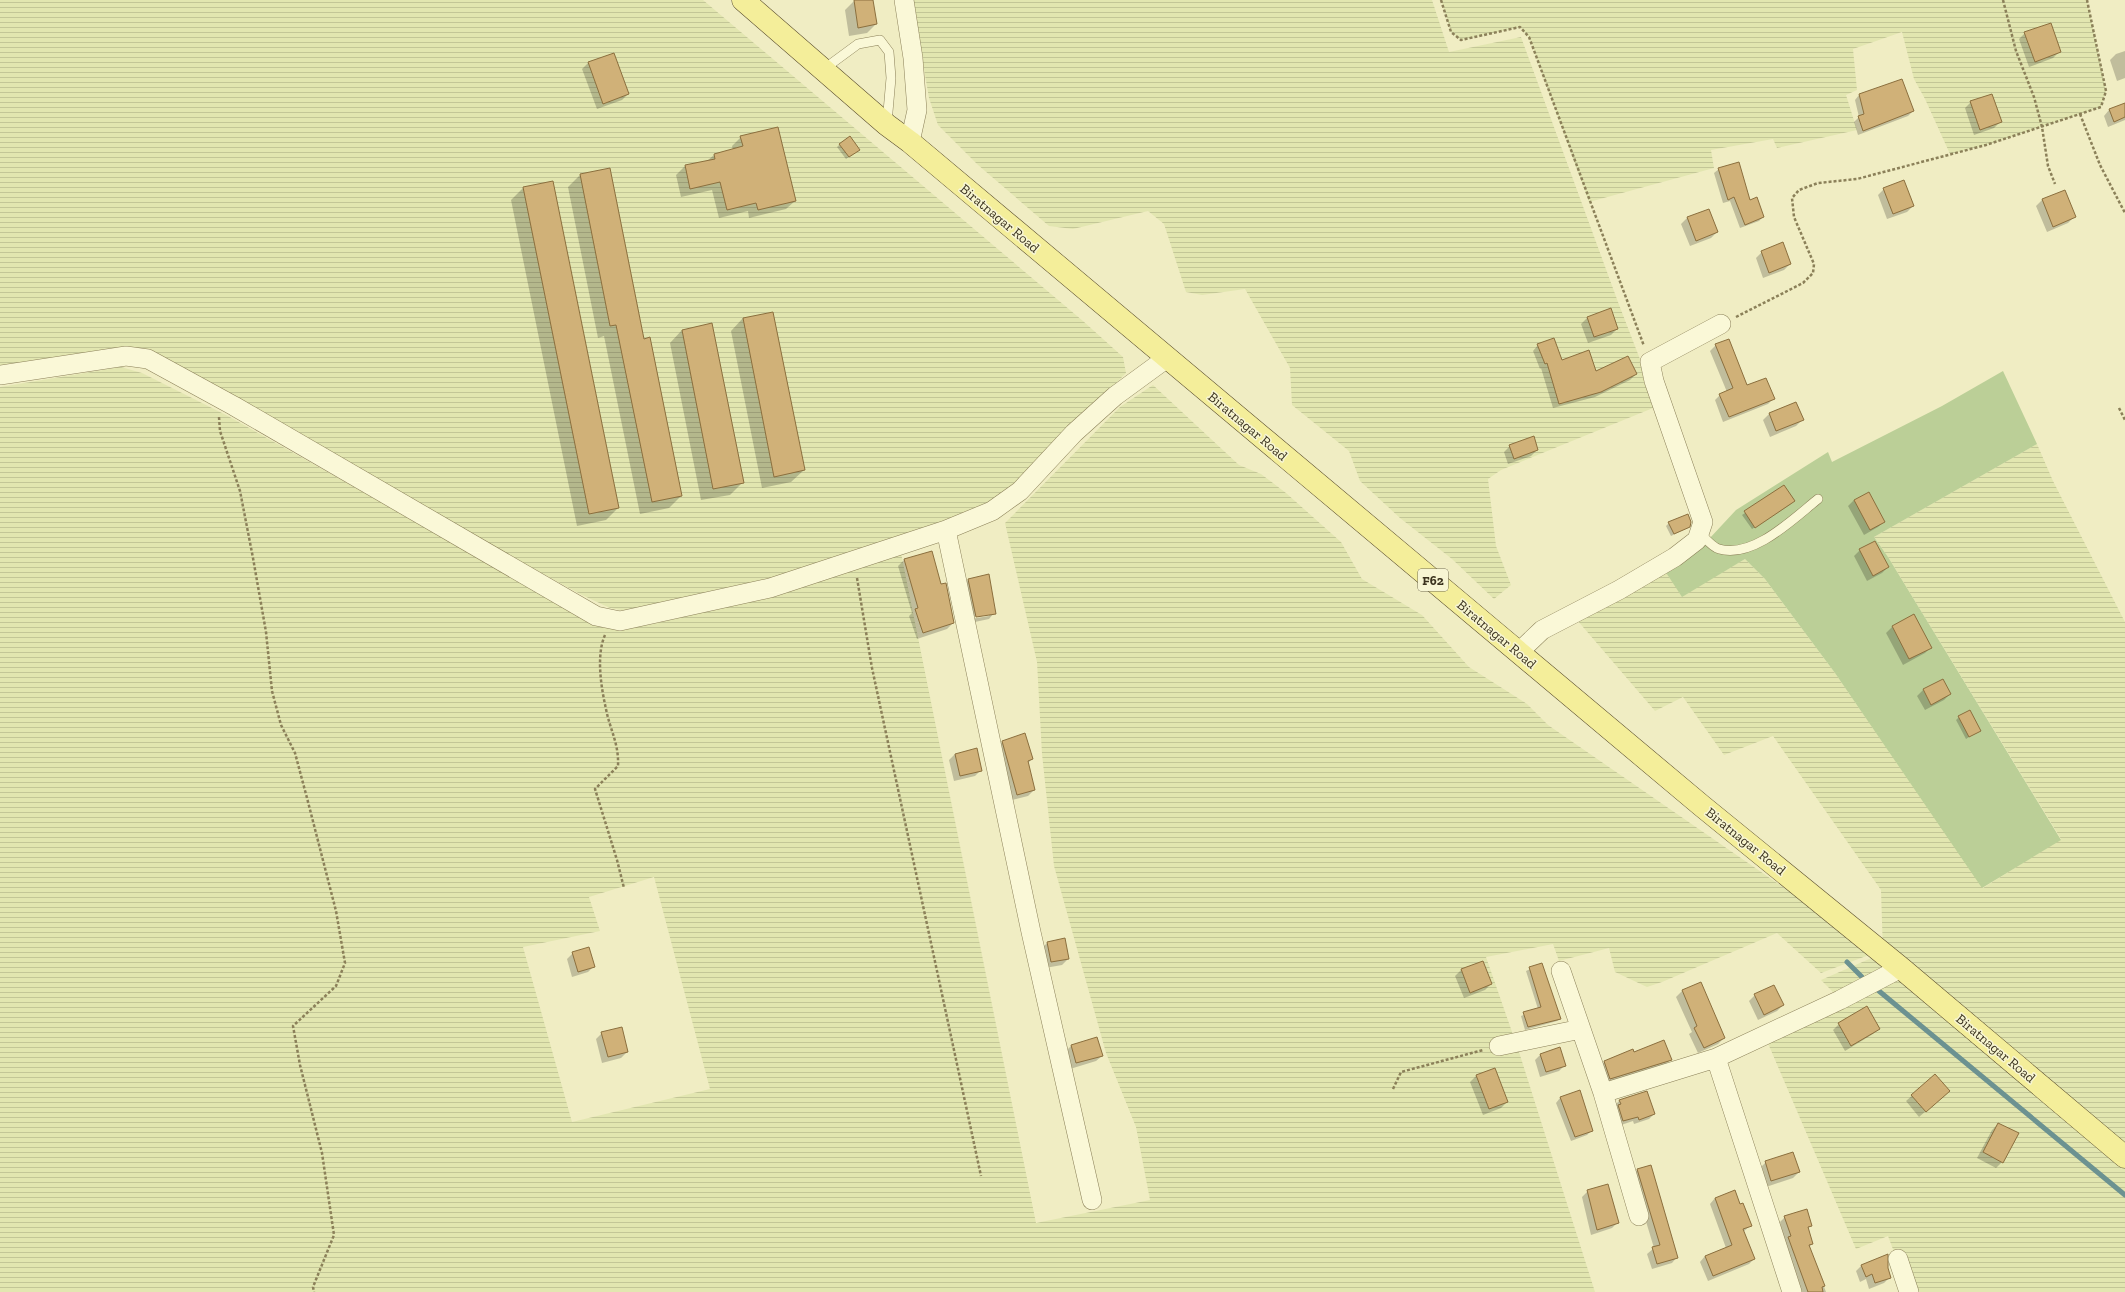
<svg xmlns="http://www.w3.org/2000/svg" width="2125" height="1292" font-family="'Zilla Slab',serif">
<defs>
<pattern id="farmland-rules" width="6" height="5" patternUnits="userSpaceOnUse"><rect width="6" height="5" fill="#e2e6b0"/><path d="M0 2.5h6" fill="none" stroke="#c3c697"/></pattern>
</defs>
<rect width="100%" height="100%" fill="#f0edc3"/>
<path fill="url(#farmland-rules)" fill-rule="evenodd" d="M0 0H703L1083 321 1123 357 1126 373 1022 479 994 501 975 511 762 584 627 611 610 608 582 595 494 547 295 430 155 352 0 368Z
M912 0H1432L1449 52 1521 37 1618 302 1658 406 1501 470 1488 479 1496 546 1511 585 1494 599 1452 559 1400 518 1360 481 1349 451 1292 405 1290 368 1245 289 1202 295 1186 292 1164 224 1148 211 1073 229 1049 226 978 165 938 125 929 98Z
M1441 0H2087L2106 91 2101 107 1986 145 1950 154 1925 99 1914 79 1902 32 1853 49 1857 90 1846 95 1857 130 1777 148 1773 139 1711 150 1714 168 1589 202 1529 37 1520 27 1461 40 1451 32Z
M121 367 142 373 228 416 604 628 649 625 784 593 901 553 1036 1223 1150 1200 1136 1127 1106 1053 1054 866 1042 754 1037 662 1005 523 1120 407 1153 385 1239 465 1261 474 1286 493 1341 542 1362 579 1422 615 1469 667 1527 704 1548 725 1877 952 1821 973 1777 933 1662 982 1647 987 1615 972 1609 948 1559 961 1553 944 1486 957 1519 1052 1595 1292H0V387ZM654 877 710 1089 572 1122 523 947 600 931 589 897Z
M2037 444 2053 481 2125 622V1292H1909L1888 1236 1856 1249 1764 1034 1840 999 1821 980 1883 953 1881 890 1773 736 1724 755 1683 697 1655 711 1571 613 1661 565 1682 596 1745 559 1765 579 1835 673 1983 888 2061 839 1888 557 1874 537Z"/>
<path fill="#bbcf97" d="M2003 371 2037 444 1874 537 1888 557 2061 840 1982 888 1835 673 1765 579 1745 559 1682 597 1661 565 1709 539 1736 510 1828 452 1832 462 1942 406Z"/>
<path fill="#0003" fill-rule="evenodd" d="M872 0 876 24 867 33 849 36 845 10 854 1Z
M2025 33 2059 52 2053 58 2029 67 2019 39Z
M2125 51V78L2117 81 2110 60 2116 54Z
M613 54 628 94 622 100 597 109 582 69 588 63Z
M1859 95 1913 111 1908 116 1858 135 1854 122 1859 117 1855 100Z
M1971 102 2000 122 1994 128 1974 135 1965 108Z
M2125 104V120L2108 127 2104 116 2109 110Z
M741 137 795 201 786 209 749 218 748 211 719 218 712 190 681 197 676 175 685 166 707 161 714 155 733 150 732 146Z
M840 144 856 152 846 159 837 147Z
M609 169 643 340 681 496 669 508 640 514 604 336 598 338 568 187 580 175Z
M1719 169 1763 217 1759 221 1740 228 1730 201 1723 203 1714 173Z
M552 182 618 508 606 520 577 526 511 200 523 188Z
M1884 189 1913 206 1907 212 1887 219 1878 195Z
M2064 191 2074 217 2068 223 2047 232 2036 206 2042 200Z
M1708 210 1717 232 1711 238 1690 246 1681 224 1687 218Z
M1762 252 1790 264 1784 270 1763 278 1756 258Z
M1610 310 1617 329 1611 335 1588 343 1581 324 1587 318Z
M743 318 804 470 791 482 762 488 731 331Z
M682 330 743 482 730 495 701 500 670 343Z
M1538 345 1561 361 1596 373 1636 374 1630 380 1595 397 1553 408 1541 368 1540 369 1533 351Z
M1716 345 1747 386 1773 399 1768 404 1723 422 1715 400 1720 395 1727 392 1710 351Z
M1796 403 1802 420 1796 426 1770 437 1763 420 1769 414Z
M1510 446 1537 450 1531 456 1508 464 1504 452Z
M1784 486 1791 504 1752 529 1742 515Z
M1854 500 1884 522 1878 527 1864 535 1848 506Z
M1669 523 1689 527 1671 536 1666 526Z
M1860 550 1888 567 1882 573 1867 581 1854 556Z
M904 560 953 623 947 629 917 639 909 616 912 613 898 566Z
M988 576 994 613 989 619 970 623 962 586 968 580ZM989 614V616L971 619V617Z
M1914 615 1931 647 1925 653 1903 665 1886 633 1892 627Z
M1942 680 1950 694 1944 700 1925 710 1917 696 1923 690Z
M1959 717 1980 730 1966 739 1956 720Z
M1002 742 1032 759 1027 764 1034 790 1028 796 1012 800 996 748Z
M955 754 981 770 975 776 954 781 949 760Z
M1048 942 1068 959 1062 965 1045 968 1042 948Z
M573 953 594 966 588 972 572 977 567 959Z
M1483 962 1491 984 1485 990 1464 998 1455 976 1461 970Z
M1541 964 1560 1019 1557 1021 1525 1030 1521 1016 1538 1009 1526 971Z
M1700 983 1724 1038 1718 1044 1698 1053 1689 1034 1692 1032 1676 997 1682 991Z
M1755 995 1783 1005 1777 1011 1758 1020 1749 1001Z
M1839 1024 1879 1029 1873 1034 1845 1051 1833 1030Z
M602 1033 627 1052 621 1058 602 1063 596 1039Z
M1071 1046 1102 1056 1096 1061 1070 1069 1065 1052Z
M1632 1050 1634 1053 1671 1059 1665 1065 1604 1084 1598 1068 1604 1062Z
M1541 1054 1565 1065 1559 1071 1540 1077 1535 1060Z
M1935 1075 1942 1097 1919 1117 1906 1101Z
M1476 1076 1507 1102 1501 1108 1483 1115 1470 1082Z
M1580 1092 1592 1130 1587 1135 1571 1141 1556 1103 1560 1098Z
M1620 1100 1654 1114 1649 1119 1634 1124 1633 1121 1618 1126 1615 1105Z
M1998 1124 2002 1162 1996 1168 1977 1158 1992 1130Z
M1766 1162 1799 1172 1793 1178 1766 1187 1760 1168Z
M1650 1166 1677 1257 1672 1263 1652 1269 1647 1254 1654 1248 1632 1175 1637 1170Z
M1588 1191 1618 1222 1612 1228 1591 1235 1582 1197Z
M1715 1198 1740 1206 1750 1226 1743 1232 1754 1259 1749 1264 1708 1281 1700 1262 1705 1256 1726 1248 1710 1204Z
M1785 1217 1811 1226 1807 1229 1812 1244 1809 1247 1826 1292H1797L1780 1222Z
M1862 1265 1887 1268 1890 1277 1884 1283 1869 1289 1866 1279 1860 1282 1856 1271Z"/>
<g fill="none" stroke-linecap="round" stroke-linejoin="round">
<path stroke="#6c9291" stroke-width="5" d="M1847 962 1862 977
M1879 991 2125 1195"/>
</g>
<path fill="#d0b178" stroke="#8b6f3e" d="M854 0H873L877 24 858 28Z
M2051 23 2061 52 2035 62 2024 32Z
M614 53 629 94 603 104 588 62Z
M1902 79 1914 111 1863 131 1858 116 1864 114 1859 94Z
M1992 94 2002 122 1980 130 1970 101Z
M2125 103V117L2114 122 2109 109Z
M778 127 796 201 758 210 756 203 727 210 720 182 690 189 685 165 715 159 714 154 743 146 740 136Z
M850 136 860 150 849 157 839 144Z
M1739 162 1750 200 1757 197 1764 217 1745 225 1734 197 1728 200 1718 168Z
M610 168 644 339 650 337 682 496 652 502 616 325 610 326 580 174Z
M1904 180 1914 206 1893 214 1883 188Z
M553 181 619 508 589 514 523 187Z
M2065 190 2076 217 2053 227 2042 199Z
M1709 209 1718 232 1696 241 1687 217Z
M1783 242 1791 264 1769 273 1761 251Z
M1611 308 1618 329 1594 337 1587 317Z
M773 312 805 470 774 477 743 318Z
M712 323 744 483 713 489 682 330Z
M1554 338 1562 360 1589 350 1596 371 1628 356 1637 374 1601 392 1559 404 1547 363 1545 364 1537 344Z
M1729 339 1747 385 1766 378 1775 399 1729 417 1719 394 1733 388 1715 344Z
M1796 402 1804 420 1776 431 1769 413Z
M1534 436 1538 450 1514 459 1509 445Z
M1784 485 1795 501 1755 528 1744 511Z
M1869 492 1885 522 1870 530 1854 500Z
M1688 514 1691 522 1690 527 1674 534 1668 522Z
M1875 541 1889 567 1873 576 1859 549Z
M932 551 941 584 946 583 954 623 923 633 915 609 918 608 904 559Z
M989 574 996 614 976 617 968 579Z
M1914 614 1932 648 1909 659 1892 626Z
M1943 679 1951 694 1931 705 1923 689Z
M1970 710 1981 731 1969 737 1958 716Z
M1025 733 1033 759 1028 761 1035 790 1017 795 1002 741Z
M977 748 982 771 960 776 955 754Z
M1065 938 1069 959 1051 962 1047 942Z
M589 947 595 967 578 972 572 952Z
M1483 961 1492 984 1470 993 1461 969Z
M1542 963 1561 1019 1528 1027 1523 1012 1541 1007 1529 967Z
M1701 982 1725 1038 1704 1048 1694 1028 1697 1026 1682 990Z
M1774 985 1784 1005 1764 1015 1754 994Z
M1867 1006 1880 1029 1851 1046 1838 1023Z
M622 1027 628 1052 608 1057 601 1032Z
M1097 1037 1103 1056 1076 1063 1071 1045Z
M1664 1040 1672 1060 1610 1079 1604 1061 1633 1049 1634 1052Z
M1560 1047 1566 1066 1546 1072 1540 1054Z
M1495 1068 1508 1102 1489 1109 1476 1075Z
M1935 1074 1950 1091 1926 1112 1911 1095Z
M1580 1090 1593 1131 1575 1137 1560 1097Z
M1647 1091 1655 1114 1639 1120 1638 1117 1623 1121 1618 1105 1621 1104 1619 1100Z
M1998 1123 2019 1133 2003 1163 1983 1152Z
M1793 1152 1800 1172 1771 1181 1765 1161Z
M1651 1165 1678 1258 1657 1264 1652 1247 1660 1245 1637 1169Z
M1608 1184 1619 1223 1597 1230 1587 1190Z
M1735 1190 1740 1204 1743 1203 1752 1226 1743 1229 1755 1259 1713 1276 1705 1256 1732 1245 1715 1198Z
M1807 1209 1812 1226 1808 1227 1813 1244 1809 1245 1825 1286 1822 1287 1823 1292H1808L1788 1237 1791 1236 1784 1216Z
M1888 1254V1268L1891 1278 1875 1283 1872 1274 1866 1277 1861 1265Z"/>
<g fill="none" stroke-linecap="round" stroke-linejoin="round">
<g stroke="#8b8059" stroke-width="10">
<path id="service" d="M824 69 858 44 880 40 889 52 891 78 887 123
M1700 533C1705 538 1712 547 1719 549 1753 559 1793 519 1818 499"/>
</g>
<g stroke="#8b8059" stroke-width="20">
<path id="minor" d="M904 0 913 58 917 110 910 142
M0 375 126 356 148 359 234 406 596 616 620 621 770 588 946 530 992 511 1020 491 1074 433 1115 396 1167 358
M946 530 1031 932 1092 1200
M1519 652 1542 630 1619 590 1675 557 1697 540 1703 522 1654 381 1650 362 1721 324
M1561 971 1603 1093 1639 1216
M1499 1046 1581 1029
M1716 1058 1792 1292
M1603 1093 1716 1058 1840 1000 1901 968
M1898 1259 1909 1292"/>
</g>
<g stroke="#594c2e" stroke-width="23">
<path id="primary" d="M743 0 887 125 910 142 1702 806 1901 968 2125 1157"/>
</g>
<path stroke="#8b8059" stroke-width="2.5" stroke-dasharray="3 2" stroke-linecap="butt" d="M1441 0 1451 32 1461 40 1520 27 1529 37 1644 346
M2003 0 2016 51 2034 97 2042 127 2048 166 2055 184
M2080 114 2100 165 2125 213
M1736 317 1803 283 1813 273 1814 264 1794 217 1792 198 1799 190 1818 183 1857 179 1986 145 2101 107 2106 91 2087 0
M2119 408 2125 420
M219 417 220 431 240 491 253 558 266 632 272 691 281 725 295 753 307 798 336 911 345 963 336 986 293 1026 300 1065 322 1153 334 1235 313 1287 314 1292
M857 578 872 668 981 1176
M605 635C596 655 601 687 606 709 610 730 619 743 618 766L595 789 617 860 624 888
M1393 1089 1401 1072 1483 1050"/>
<use href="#service" stroke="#faf8d7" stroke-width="9"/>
<use href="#minor" stroke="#faf8d7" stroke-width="19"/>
<use href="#primary" stroke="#f4ee9a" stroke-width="22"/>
</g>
<g text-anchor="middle" stroke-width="3" stroke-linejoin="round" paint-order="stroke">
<rect fill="#f7f5d3" stroke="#736d54" stroke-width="1" x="1418" y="569" width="30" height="22" rx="3"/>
<g font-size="13" font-weight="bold" fill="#3b331e">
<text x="1433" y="585">F62</text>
</g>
<g font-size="14" fill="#3b331e" stroke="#f7f5d3">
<text transform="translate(1000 218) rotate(40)" y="5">Biratnagar Road</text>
<text transform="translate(1248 426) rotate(40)" y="5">Biratnagar Road</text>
<text transform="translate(1497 634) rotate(40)" y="5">Biratnagar Road</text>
<text transform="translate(1746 841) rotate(39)" y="5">Biratnagar Road</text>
<text transform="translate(1996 1048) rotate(40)" y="5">Biratnagar Road</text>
</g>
</g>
</svg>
